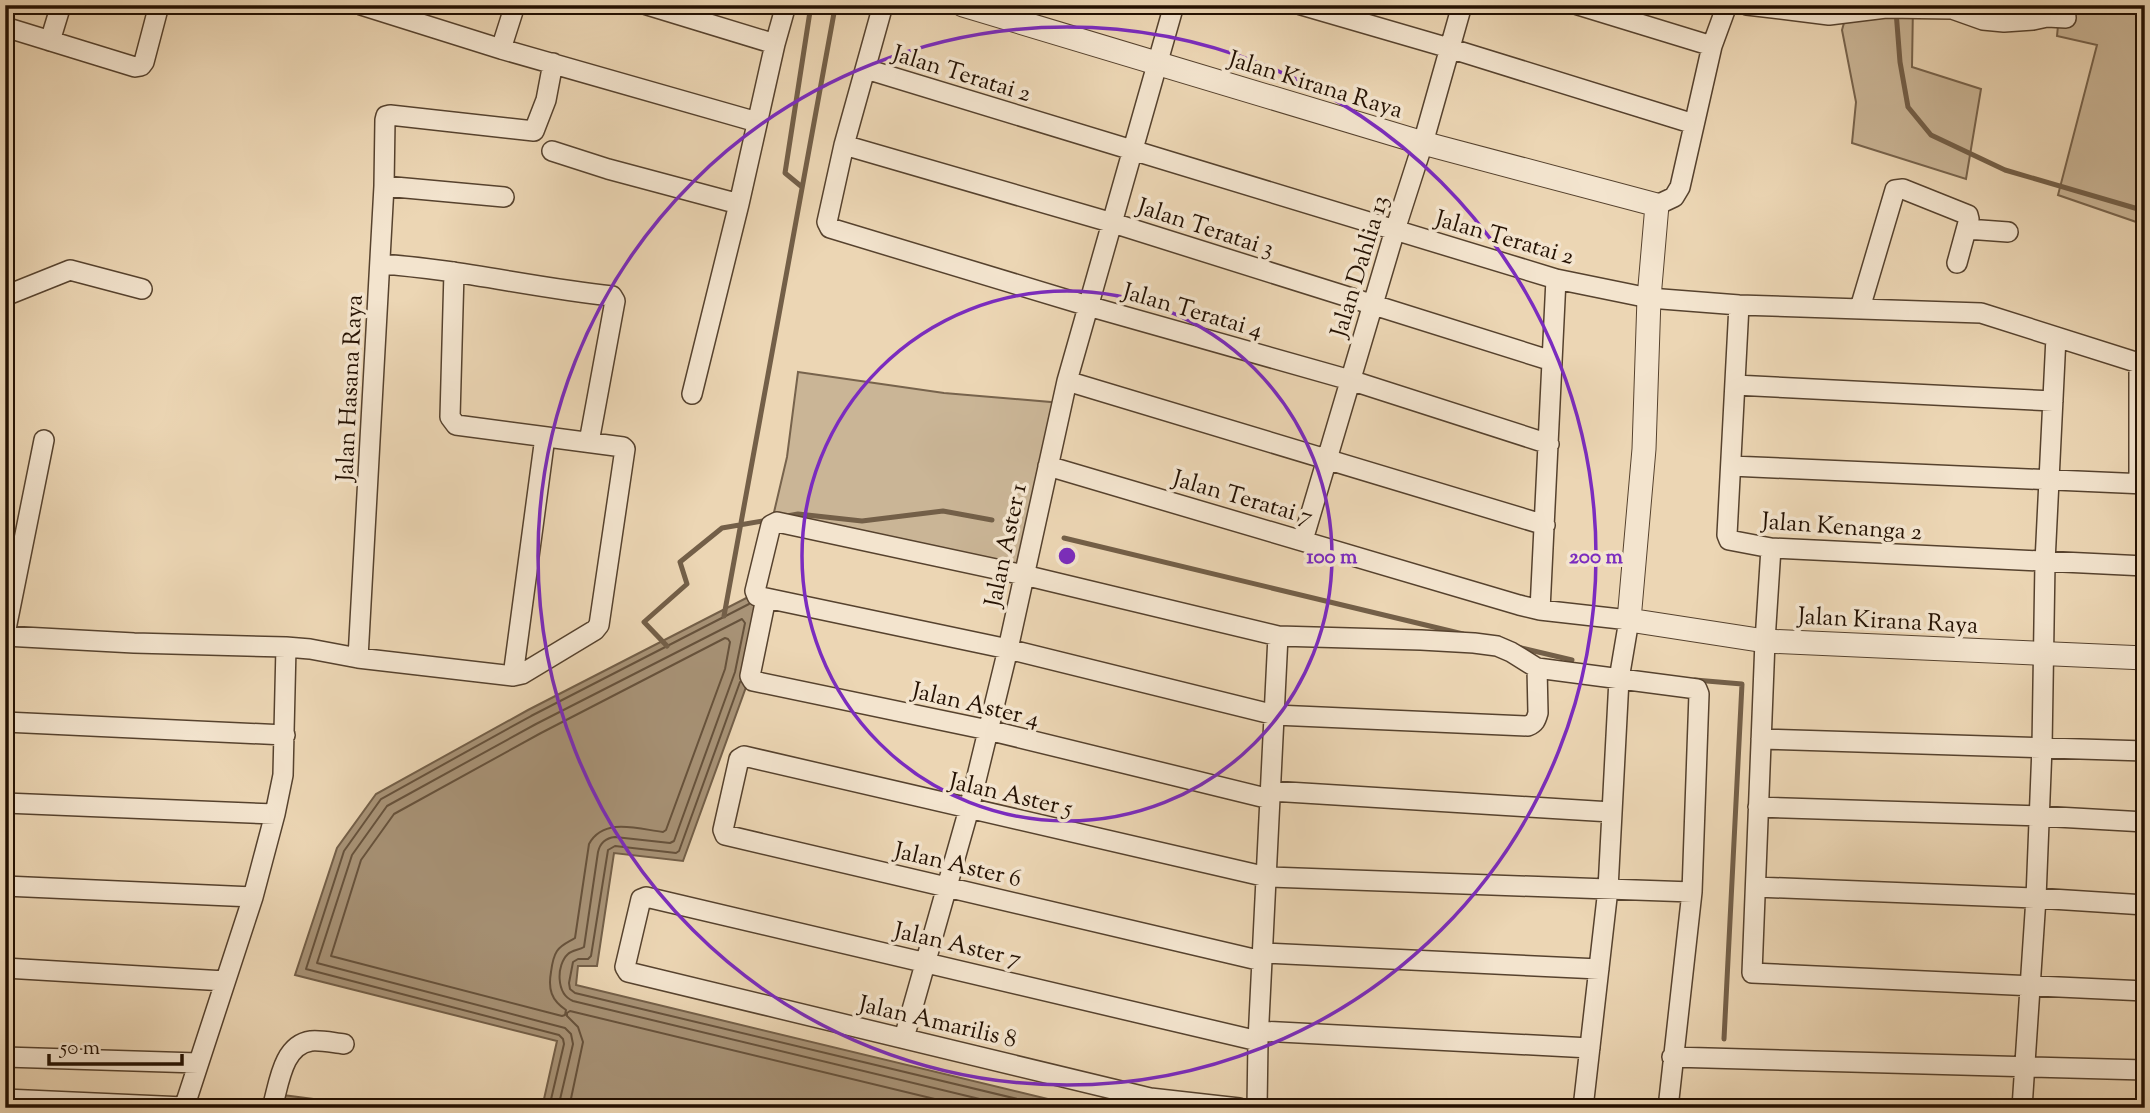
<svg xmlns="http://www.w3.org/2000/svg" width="2150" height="1113" font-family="'Sorts Mill Goudy',serif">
<rect width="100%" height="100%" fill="#ecd6b4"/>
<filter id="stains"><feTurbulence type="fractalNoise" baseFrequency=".00286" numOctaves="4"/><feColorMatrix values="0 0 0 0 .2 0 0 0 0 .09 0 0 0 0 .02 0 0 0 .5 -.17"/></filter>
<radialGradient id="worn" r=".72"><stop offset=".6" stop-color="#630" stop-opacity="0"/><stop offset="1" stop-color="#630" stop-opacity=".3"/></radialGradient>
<path fill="#cab596" stroke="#77634c" stroke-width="2" d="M1849 5H1913L1912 67 1981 89 1966 179 1852 143 1856 102 1842 30Z
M2060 5 2145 6V225L2058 195 2097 45 2057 36Z
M798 372 944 393 1062 403 1024 575 771 525 787 457Z"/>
<path fill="#a89377" stroke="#735f48" stroke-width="2" d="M756 593 750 676 683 861 614 853 597 966H578L576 985 1085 1108H542L557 1041 295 975 337 848 376 794 528 710Z
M283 1095 382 1108H281Z"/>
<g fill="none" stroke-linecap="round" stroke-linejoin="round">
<path stroke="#66523c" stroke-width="2" d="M725 638 728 639 730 642 725 669 666 830 663 832C638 829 604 817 589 844L575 938C569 942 562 944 557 951 553 957 552 964 551 972 548 989 551 1000 566 1010L565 1015 562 1016 331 956 361 860 394 814 541 733Z
M740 682 679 851 676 853 615 846 608 850 591 956 588 959H578L573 962 569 983 570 989 575 993 1055 1108
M549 1108 564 1044 563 1039 559 1035 306 969 344 851 381 799 531 716 749 604
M558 1108 573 1044 571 1034 565 1028 317 963 352 855 387 806 536 724 742 619 745 623 735 672 674 841 670 843 615 837C606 838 600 843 598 852L584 947C579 950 572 950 568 954 556 965 556 994 573 1001L1017 1108
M569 1108 583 1042 578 1027 567 1016V1013L570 1011 972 1108"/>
<path stroke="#735f48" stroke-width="5" d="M1896 11 1900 62 1908 107 1931 135 2005 170 2145 211
M802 187 785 173 811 5
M787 516 798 514 862 521 943 511 992 520
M1064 538 1463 634
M724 616 834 13
M667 646 644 622 687 584 680 562 722 528 768 520
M1517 647 1572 660
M1695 680 1742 684 1724 1039"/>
<g stroke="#56422e" stroke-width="22">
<path id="minor" d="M361 5 501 49 757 122
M647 5 775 44
M883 5 844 145 827 222 830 228 1088 306 1350 380 1549 444
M1301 5 1449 48 1694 124
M1578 5 1712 46
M1747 5 1829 15 1886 8 1952 9 1983 20 2004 22 2033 20 2047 17 2066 18 2065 5
M5 27 135 67 141 66 144 62 159 5
M50 41 61 5
M501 49 515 5
M866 69 1556 279 1649 298 1739 305 1981 313 2145 365
M844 145 1113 223 1552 361
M552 151 608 169 739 204
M384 186 504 197
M1657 205 1674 197 1680 187 1712 46 1727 5
M1967 229 2008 232
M380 264C458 269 534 288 612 296L615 301 589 442
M5 296 70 270 142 289
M1739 305 1727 535 1729 540 1771 548 2145 566
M1860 308 1895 190 1903 189 1968 215 1969 219 1957 263
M1067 381 1545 525
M1735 385 2053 401
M692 394 739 204 775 44 786 5
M1048 466 1519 605 1540 610 1629 620 1619 679 1608 889 1583 1108
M1731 466 2145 484
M2139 484V364
M1303 540 1395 230 1423 143 1462 5
M1771 548 1765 641 1752 973 2145 991
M766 598 750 676 753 681 988 730 1270 799
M1540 610 1556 279
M5 634 44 440
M5 636 134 643 286 647 310 649 358 658 513 676 522 674 595 630 599 625 625 449 623 447 456 425 450 417 454 272
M358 658 384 186 385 120 386 116 390 115 534 131 546 100 553 63
M1537 668 1538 713C1536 720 1535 723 1528 726L1275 715 1008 649 766 598 757 596 755 591 771 525 777 522 1024 575 1278 636 1421 640 1474 643 1497 646 1511 652 1537 668 1697 689 1699 694 1692 892 1668 1108
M513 676 545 437
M5 722 285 735
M1761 739 2145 751
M1271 791 1611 812
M5 803 275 814
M1758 807 2039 816 2145 822
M5 886 253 897
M1756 887 2036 898 2145 905
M1263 953 1599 969
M1262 961 725 835 723 830 739 759 744 756 1267 877 1692 892
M5 968 225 981
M1259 1031 1590 1048
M904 1038 969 809 1008 649 1067 381 1174 5
M5 1057 198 1063
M1672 1057 2145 1070
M5 1099 184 1107
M184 1108 253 897 275 814 283 775 286 647
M272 1108C279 1085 282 1045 311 1041 322 1040 334 1043 344 1044
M1239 1108 1150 1098 628 972 625 967 641 899 646 897 1258 1041
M1257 1108 1258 1041 1278 636
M2022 1108 2036 898 2042 747 2045 562 2056 337"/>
</g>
<g stroke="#56422e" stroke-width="25">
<path id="tertiary" d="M963 5 1423 143 1657 205 1649 298 1644 449 1629 620 1765 641 2145 658"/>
</g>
<use href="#minor" stroke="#f3e4ce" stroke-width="19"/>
<use href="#tertiary" stroke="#f3e4ce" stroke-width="23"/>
</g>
<g fill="none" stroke="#7b2cbf" stroke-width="3.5">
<circle cx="1067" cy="556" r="265"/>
<circle cx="1067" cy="556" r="529"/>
</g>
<g text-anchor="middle" stroke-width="7" stroke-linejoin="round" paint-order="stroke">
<g font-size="24" fill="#241102" stroke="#f3e4ce">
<text transform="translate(962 73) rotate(17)" y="8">Jalan Teratai 2</text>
<text transform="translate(1316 84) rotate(17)" y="8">Jalan Kirana Raya</text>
<text transform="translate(1206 227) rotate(18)" y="8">Jalan Teratai 3</text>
<text transform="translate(1505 237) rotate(16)" y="8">Jalan Teratai 2</text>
<text transform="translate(1359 266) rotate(-73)" y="8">Jalan Dahlia 13</text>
<text transform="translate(1193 310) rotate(16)" y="8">Jalan Teratai 4</text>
<text transform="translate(349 388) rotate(-87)" y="8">Jalan Hasana Raya</text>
<text transform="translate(1243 497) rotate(16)" y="8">Jalan Teratai 7</text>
<text transform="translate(1842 526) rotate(4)" y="8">Jalan Kenanga 2</text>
<text transform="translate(1005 545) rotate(-78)" y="8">Jalan Aster 1</text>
<text transform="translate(1888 620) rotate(3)" y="8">Jalan Kirana Raya</text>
<text transform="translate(976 704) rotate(13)" y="8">Jalan Aster 4</text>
<text transform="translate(1011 794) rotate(13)" y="8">Jalan Aster 5</text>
<text transform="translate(958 864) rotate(13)" y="8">Jalan Aster 6</text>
<text transform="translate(958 944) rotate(13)" y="8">Jalan Aster 7</text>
<text transform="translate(938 1021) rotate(13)" y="8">Jalan Amarilis 8</text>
</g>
</g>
<circle cx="1067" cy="556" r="10" fill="#7b2cbf" stroke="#f3e4ce" stroke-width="3.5"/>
<g font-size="21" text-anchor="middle" font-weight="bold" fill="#7b2cbf" stroke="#f3e4ce" stroke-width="7" stroke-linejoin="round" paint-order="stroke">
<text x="1332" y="563">100 m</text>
<text x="1596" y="563">200 m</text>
</g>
<rect width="2150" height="1113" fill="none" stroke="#ecd6b4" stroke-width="28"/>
<rect x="7" y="7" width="2136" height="1099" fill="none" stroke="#241102" stroke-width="3.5"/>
<rect x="14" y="14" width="2122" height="1085" fill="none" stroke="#241102" stroke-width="2"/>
<path d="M49 1054v10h133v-10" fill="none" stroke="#241102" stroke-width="3.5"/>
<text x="60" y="1054" font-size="21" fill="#241102" stroke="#f3e4ce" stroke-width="5" paint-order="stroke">50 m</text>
<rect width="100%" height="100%" filter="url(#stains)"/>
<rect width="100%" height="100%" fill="url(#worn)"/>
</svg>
